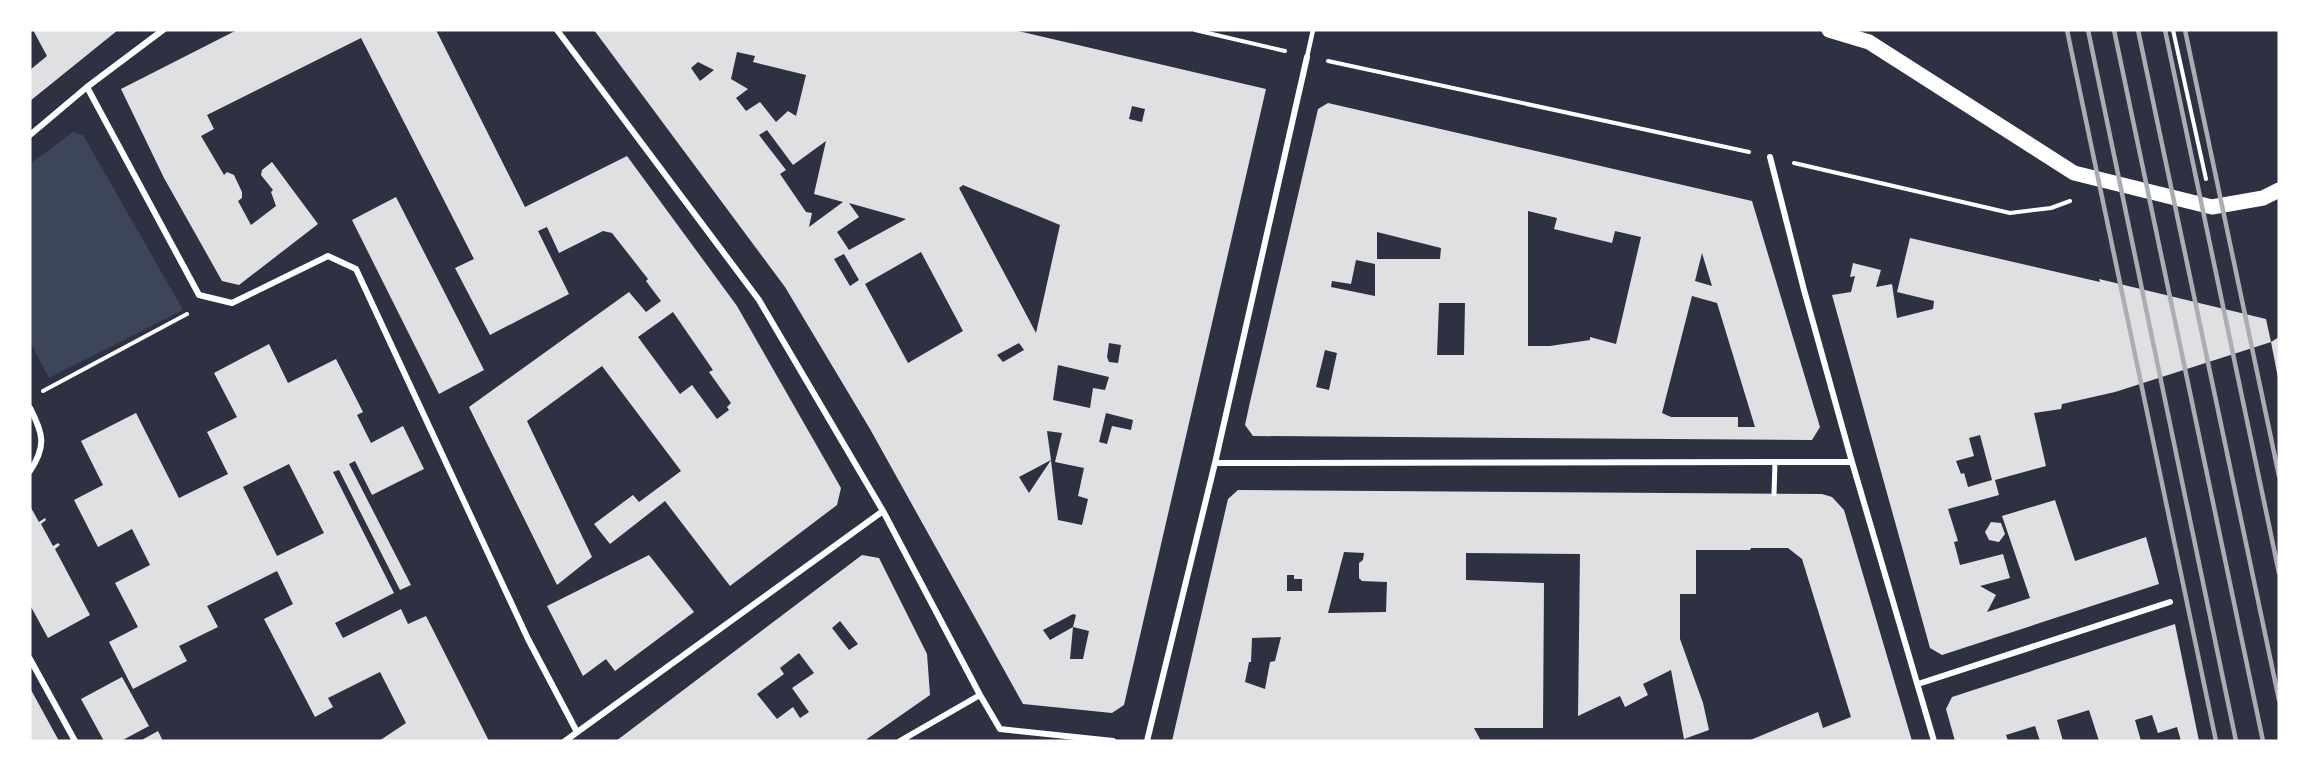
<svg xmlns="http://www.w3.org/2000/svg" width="2309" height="771" font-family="'Nunito Sans',sans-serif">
<rect width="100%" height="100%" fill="#2d3142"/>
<path fill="#3c4559" d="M73 132 83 135 183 310 49 378 30 342V164Z"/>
<path fill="#e0e0e3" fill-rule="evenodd" d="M33 30H118L30 101V70L47 56Z
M237 30H436L525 207 627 156 737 306 841 488 837 505 730 586 665 501 610 544 594 524 633 495 639 502 681 471 602 366 527 421 592 557 557 585 469 407 629 292 646 312 661 301 646 281 648 279 612 233 603 231 559 253 547 227 538 231 569 294 490 335 455 268 474 259 361 38 207 115 214 129 201 136 224 175 227 172 234 175 242 192V198L238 201 251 225 276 206 271 192 273 190 261 175 262 170 272 162 318 224 239 285 222 281 164 178 121 89ZM673 312 713 370 709 372 731 403 727 407 729 410 717 419 692 385 680 394 638 337Z
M594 30H1014L1266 89 1124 705 1112 713 1023 704 870 429 785 287ZM737 52 755 56 753 62 806 75 796 116 788 111 776 122 760 102 746 111 736 98 748 89 731 79ZM698 62 714 70 700 81 691 68ZM1132 106 1145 109 1142 122 1129 119ZM767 130 793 165 826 141 814 194 843 202 809 227 812 213 806 212 780 174 786 170 759 135ZM963 185 1060 225 1036 333 959 188ZM849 203 906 219 849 250 837 232 859 217ZM921 252 963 331 908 363 865 284ZM844 254 859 280 850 286 834 259ZM1019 343 1024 350 1003 362 997 355ZM1109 343 1121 345 1118 363 1109 362 1107 357ZM1058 365 1109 377 1105 390 1093 388 1090 408 1053 400ZM1106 413 1133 420 1131 430 1112 426 1107 444 1099 442ZM1047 431 1062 433 1055 462 1084 468 1078 496 1088 499 1082 525 1058 520 1051 460 1029 493 1019 477 1051 460ZM1073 614 1076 615 1073 627 1089 631 1083 659H1070L1073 627 1050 640 1043 630Z
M1328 103 1752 201 1820 427 1812 440 1253 436 1245 425 1250 402 1318 109ZM1528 211 1557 218 1554 229 1612 243 1615 231 1641 237 1616 344 1590 337V340L1550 346H1528ZM1377 232 1441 248 1440 259H1377ZM1702 253 1712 286 1695 281ZM1356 260 1375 264V296L1331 287 1332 281 1351 284ZM1692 296 1717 303 1755 427H1738V417H1671L1662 413ZM1439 303H1465L1464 355H1437ZM1325 350 1337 353 1329 390 1316 387Z
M396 197 484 370 439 394 352 220Z
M1910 238 2100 282 2099 279 2266 319 2271 342 2115 392 2062 404 2061 409 2034 413 2046 466 1995 480 1999 495 1948 509 1958 541 1954 542 1960 565 2003 554 2010 578 1980 586 1996 595 1987 612 2030 598 2002 516 2055 500 2075 561 2146 537 2159 584 1942 655 1930 648 1832 295 1851 292 1855 276 1850 277 1853 263 1881 270 1876 287 1892 284 1897 318 1933 309 1934 301 1897 292ZM1980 435 1992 480 1968 487 1964 473 1961 474 1956 461 1974 456 1969 438Z
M2279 337V378H2278L2271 342Z
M269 344 288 383 336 359 363 412 357 415 371 443 403 426 424 469 372 495 355 461 349 464 411 585 400 590 339 470 333 472 394 593 335 623 343 638 401 609 408 624 426 616 489 741H379L406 723 380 672 328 698 333 707 315 717 264 619 293 604 277 571 207 606 218 627 179 646 187 661 133 689 109 642 138 627 115 583 150 565 132 529 98 547 74 500 103 485 81 441 136 413 179 498 228 474 207 432 237 417 214 373ZM289 464 324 533 277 556 243 487Z
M1238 490 1822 494 1832 497 1844 510 1912 741H1748L1818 712 1823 728 1851 717 1802 559 1788 548H1751L1750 550H1696V594H1680V639L1703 703 1709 730 1684 739 1671 670 1643 684 1648 695 1625 707 1620 696 1578 716 1580 554 1466 553V580L1544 583 1543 728H1474L1481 741H1172L1228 499ZM1344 552 1364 553 1363 560 1359 563V578L1362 581 1387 582 1386 612 1328 613ZM1287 575H1294V579H1302V591H1287ZM1281 637 1275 661 1270 662 1265 689 1245 682 1249 662H1251L1252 638Z
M30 506 39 522 45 518 46 520 41 524 53 546 58 543 60 545 55 549 90 615 48 638 30 605Z
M1991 522 2001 523 2005 534 1999 542 1989 540 1985 532Z
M649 555 694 612 615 671 606 659 583 676 547 606Z
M862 555 879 558 927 654 930 695 864 741H616ZM840 621 858 644 849 650 832 628ZM799 653 814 673 792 688 809 712 800 718 793 707 777 719 757 694 784 674 780 668Z
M2175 624 2199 741H2181L2177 727 2158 733 2152 715 2135 720 2141 741H2099L2089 710 2057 720 2063 741H2040L2035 726 2006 735 2008 741H1955L1946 709 1952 697Z
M122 677 149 726 121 741H104L81 699Z
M30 688 59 741H30Z
M158 731 163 741H140Z"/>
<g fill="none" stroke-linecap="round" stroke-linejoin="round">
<path stroke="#fff" stroke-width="4" d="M1195 30 1285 51
M2173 30 2206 179
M1328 61 1749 152
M1794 163 2010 213 2051 208 2070 201
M43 391 187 314"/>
<path stroke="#fff" stroke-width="4.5" d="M1307 57 1313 30"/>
<path stroke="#fff" stroke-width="5" d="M1774 494 1775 462"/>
<path stroke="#fff" stroke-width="6" d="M557 30 759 300 883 511 980 695 1000 729 1113 741
M87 87 199 295 232 303 328 256 356 269 528 639 577 732
M30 135 87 87 163 30
M1770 157 1804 290 1852 462 1934 741
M30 408C43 433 47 446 30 471
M1215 463 1852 462
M30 659 75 741
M1918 684 2170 602
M565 741 883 511
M900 741 980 695
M1147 741 1215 463 1307 57"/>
<path stroke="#fff" stroke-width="15" d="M1829 30 1869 42 2074 173 2212 207 2263 198 2279 190"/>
<path stroke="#abadb3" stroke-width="4.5" d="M2067 30 2216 741
M2088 30 2236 741
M2114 30 2263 741
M2138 30 2279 700
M2165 30 2279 573
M2185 30 2279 476"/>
</g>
<rect width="2309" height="771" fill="none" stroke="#ffffff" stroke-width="63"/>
</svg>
